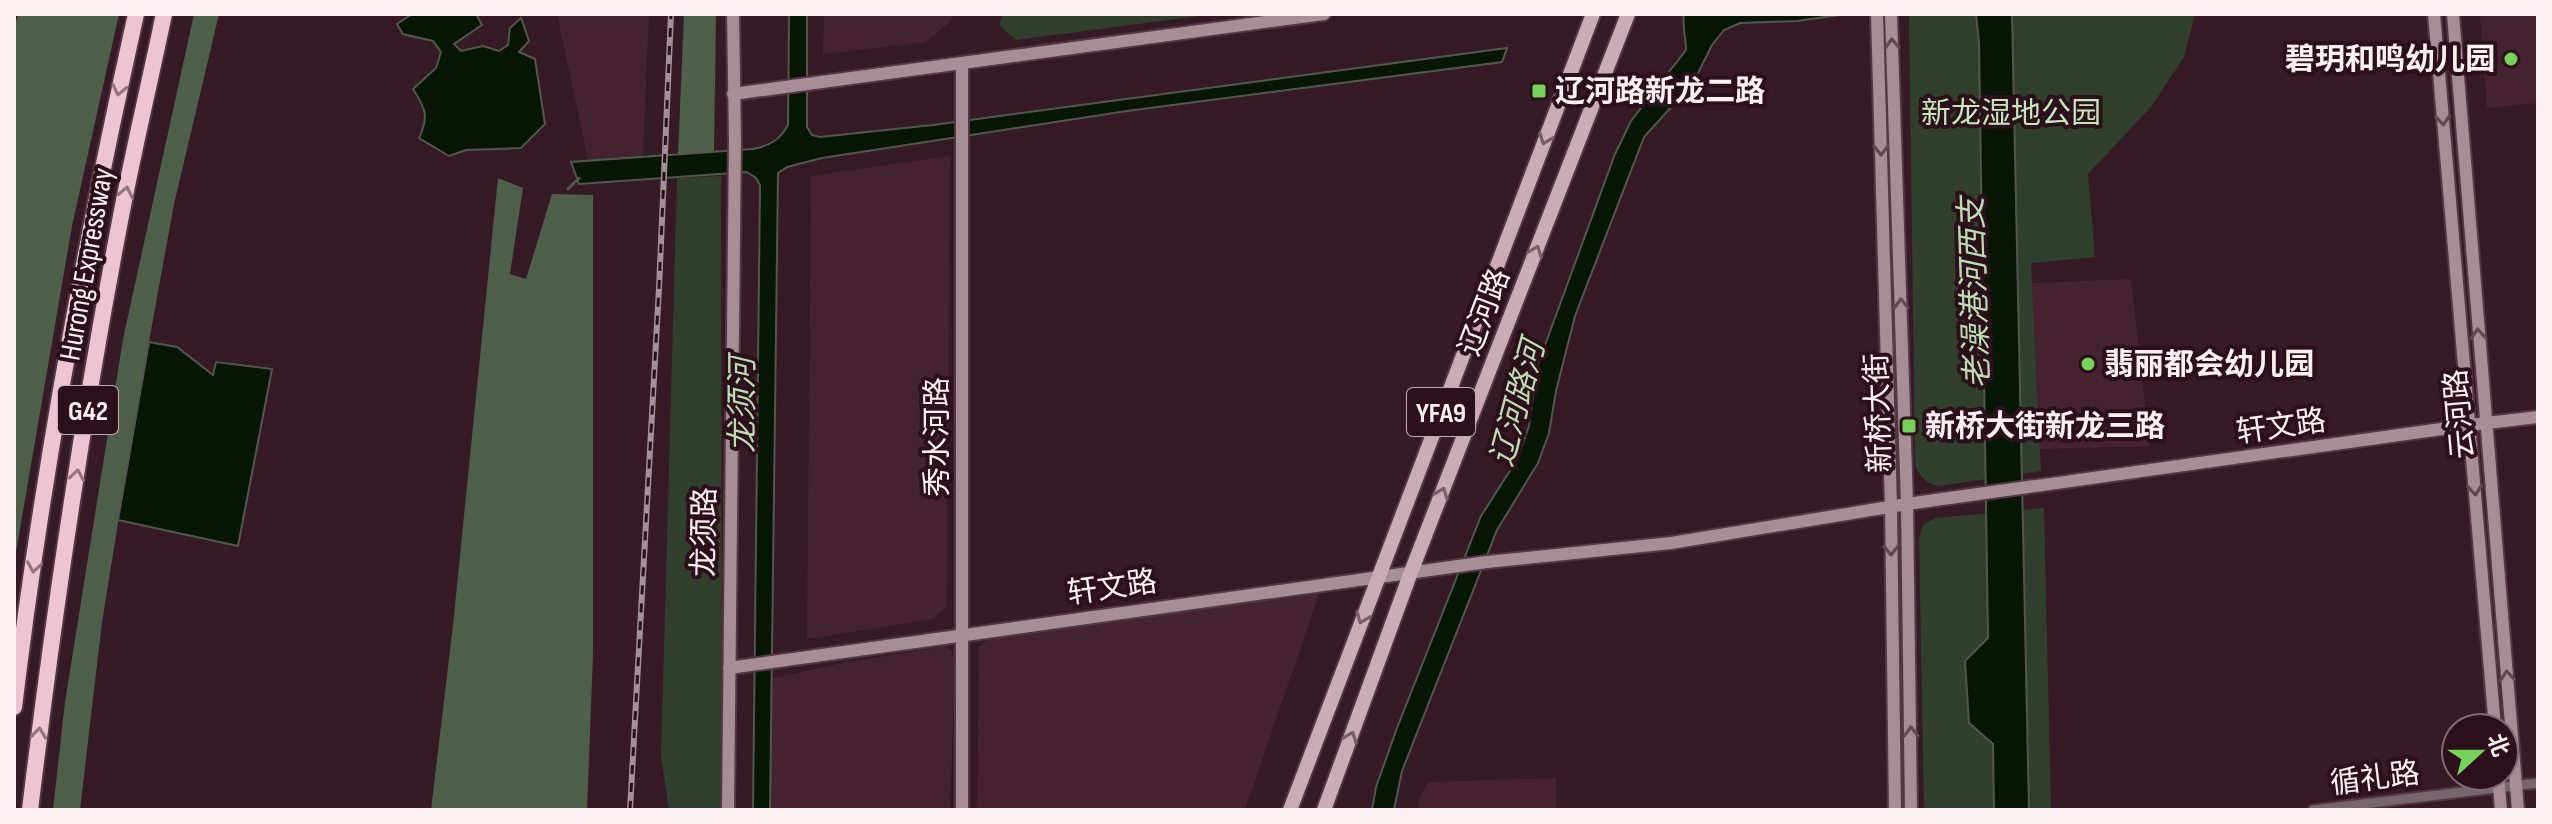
<svg xmlns="http://www.w3.org/2000/svg" width="2552" height="824" font-family="'Sofia Sans Condensed','Noto Sans SC',sans-serif">
<rect width="100%" height="100%" fill="#361a25"/>
<path fill="#462330" d="M557 14H649L643 157 588 160Z
M824 14H954L951 21 926 42 823 54Z
M2480 14H2538V103L2487 108Z
M950 156 947 606 933 619 807 639 811 176Z
M2131 279 2150 446 2040 449 2032 283Z
M1319 594 1245 810H977L979 647 991 637Z
M945 646 952 651 955 663 950 810H770V679L847 662Z
M1556 778V810H1417L1419 799 1428 782Z"/>
<path fill="#30402c" d="M1003 14H1214L1016 40 999 25Z
M1909 14H2195L2184 57 2151 107 2088 174 2095 257 2031 263 2041 471 1939 486C1924 482 1921 478 1915 464Z
M721 176 722 810H669L661 756 677 178Z
M2044 508 2051 810H1924L1919 539 1923 525 1935 518Z"/>
<path fill="#4f604a" d="M18 14H119L72 226 14 564V29Z
M194 14H219L174 204 134 424 102 622 80 810H53L65 702 123 339Z
M684 14H716L714 152 678 155Z
M498 178 523 188 510 274 526 279 552 194 593 195V654L587 810H431L453 625Z"/>
<path fill="#081605" stroke="#52584d" stroke-width="2" d="M412 14H476L482 25 454 44 461 51 483 46 499 51 508 45 510 28 521 18 529 41 519 52 535 59 545 124 521 148 466 150 449 156 419 138C429 117 426 109 413 89L436 68 441 52 433 41 403 34 397 24Z
M789 14H807V127L812 135 820 137 933 125 1507 48 1502 62 1127 111 822 158 787 167 778 173 770 810H753L760 185 756 178 747 172 579 184 571 162 753 149C769 146 780 140 788 125Z
M1684 14H1846L1797 21 1740 23 1724 30 1712 45 1693 83 1644 137 1575 316 1556 391 1549 433 1538 463 1497 530 1402 771 1394 810H1372L1376 787 1397 728 1481 516 1518 458 1529 426 1537 367 1615 154 1631 121 1686 50C1686 37 1682 27 1684 14Z
M1976 14H2012L2029 810H1994L1993 744 1969 723 1965 661 1988 638 1979 43Z
M149 342 177 347 213 375 216 362 272 369 238 546 118 520Z"/>
<g fill="none" stroke-linecap="round" stroke-linejoin="round">
<path stroke="#52584d" stroke-width="3" d="M568 189 579 178"/>
<g stroke="#523842" stroke-width="13">
<path id="street" d="M2313 810 2538 783"/>
</g>
<g stroke="#523842" stroke-width="16">
<path id="secondary" d="M1877 14 1891 507 1895 810
M1891 14 1907 504 1911 810
M2434 14 2495 728
M2453 14 2518 810
M962 63V810
M733 94 1324 14
M729 668 1487 562 1671 543 1907 504 2470 425 2538 417
M2498 776 2501 810
M728 810 735 140 733 14"/>
</g>
<g stroke="#523842" stroke-width="18">
<path id="primary" d="M1290 810 1593 14
M1324 810 1411 572 1628 14"/>
</g>
<g stroke="#523842" stroke-width="20">
<path id="highway" d="M14 707C42 474 85 243 136 14
M30 810C54 611 83 413 121 216 134 148 150 81 164 14"/>
</g>
<use href="#street" stroke="#77676c" stroke-width="9"/>
<use href="#secondary" stroke="#a78d95" stroke-width="12"/>
<use href="#primary" stroke="#cbabb5" stroke-width="14"/>
<use href="#highway" stroke="#edc5d2" stroke-width="16"/>
<g stroke="#a49198" stroke-width="6">
<path id="rail" d="M630 810 659 288 671 14"/>
</g>
<use href="#rail" stroke="#2c101b" stroke-width="3" stroke-dasharray="9" stroke-linecap="butt"/>
</g>
<defs><path id="oneway-chevron" d="M-2-3.5L2.5 0L-2 3.5" fill="none" stroke-width="1.6" stroke-linecap="round" stroke-linejoin="round" transform="scale(2)"/></defs>
<g stroke="#634852">
<use href="#oneway-chevron" transform="translate(1892 44) rotate(-92)"/>
<use href="#oneway-chevron" transform="translate(2443 120) rotate(85)"/>
<use href="#oneway-chevron" transform="translate(1881 150) rotate(89)"/>
<use href="#oneway-chevron" transform="translate(1901 304) rotate(-92)"/>
<use href="#oneway-chevron" transform="translate(2478 334) rotate(-94)"/>
<use href="#oneway-chevron" transform="translate(2475 490) rotate(85)"/>
<use href="#oneway-chevron" transform="translate(1891 550) rotate(89)"/>
<use href="#oneway-chevron" transform="translate(2507 676) rotate(-95)"/>
<use href="#oneway-chevron" transform="translate(1911 732) rotate(-91)"/>
</g>
<g stroke="#967480">
<use href="#oneway-chevron" transform="translate(119 90) rotate(102)"/>
<use href="#oneway-chevron" transform="translate(126 192) rotate(-78)"/>
<use href="#oneway-chevron" transform="translate(77 475) rotate(-81)"/>
<use href="#oneway-chevron" transform="translate(34 567) rotate(99)"/>
<use href="#oneway-chevron" transform="translate(39 733) rotate(-83)"/>
</g>
<g stroke="#7c5e68">
<use href="#oneway-chevron" transform="translate(1545 139) rotate(111)"/>
<use href="#oneway-chevron" transform="translate(1536 251) rotate(-69)"/>
<use href="#oneway-chevron" transform="translate(1442 493) rotate(-69)"/>
<use href="#oneway-chevron" transform="translate(1362 618) rotate(111)"/>
<use href="#oneway-chevron" transform="translate(1351 737) rotate(-69)"/>
</g>
<g fill="#77d259" stroke="#2c101b" stroke-width="3">
<circle cx="2511" cy="59" r="8"/>
<rect x="1531" y="83" width="16" height="16" rx="4"/>
<circle cx="2088" cy="364" r="8"/>
<rect x="1901" y="418" width="16" height="16" rx="4"/>
</g>
<g text-anchor="middle" stroke-width="8" stroke-linejoin="round" paint-order="stroke">
<g fill="#2c101b" stroke="#beaeb3" stroke-width="2">
<rect x="58" y="386" width="60" height="48" rx="6"/>
<rect x="1407" y="388" width="68" height="48" rx="6"/>
</g>
<g font-size="28" font-weight="bold" fill="#fdf1f4">
<text x="88" y="420">G42</text>
<text x="1441" y="422">YFA9</text>
</g>
<g font-size="30" font-weight="bold" fill="#fdf1f4" stroke="#2c101b" text-anchor="start">
<text x="2495" y="69" text-anchor="end">碧玥和鸣幼儿园</text>
<text x="1555" y="101">辽河路新龙二路</text>
<text x="2104" y="374">翡丽都会幼儿园</text>
<text x="1925" y="436">新桥大街新龙三路</text>
</g>
<g font-size="30" fill="#c4e6ba" stroke="#2c101b">
<text x="2011" y="123">新龙湿地公园</text>
</g>
<g font-size="30" fill="#fdf1f4" stroke="#2c101b">
<text transform="translate(86 264) rotate(-80)" y="10">Hurong Expressway</text>
<text transform="translate(1484 312) rotate(-69)" y="10">辽河路</text>
<text transform="translate(1878 413) rotate(-92)" y="10">新桥大街</text>
<text transform="translate(2459 414) rotate(-95)" y="10">云河路</text>
<text transform="translate(2281 426) rotate(-8)" y="10">轩文路</text>
<text transform="translate(937 437) rotate(-90)" y="10">秀水河路</text>
<text transform="translate(704 532) rotate(-89)" y="10">龙须路</text>
<text transform="translate(1112 587) rotate(-8)" y="10">轩文路</text>
<text transform="translate(2375 778) rotate(-7)" y="10">循礼路</text>
</g>
<g font-size="32" font-style="italic" fill="#badcb0" stroke="#2c101b">
<text transform="translate(1974 293) rotate(-92)" y="11">老澡港河西支</text>
<text transform="translate(1517 403) rotate(-75)" y="11">辽河路河</text>
<text transform="translate(742 405) rotate(-90)" y="11">龙须河</text>
</g>
</g>
<rect width="2552" height="824" fill="none" stroke="#fdf1f4" stroke-width="32"/>
<g transform="translate(2480 752) rotate(69)"><circle r="38" fill="#2c101b" stroke="#806a72" stroke-width="2"/>
<path d="M0-6L14 30L0 20L-14 30Z" fill="#77d259"/>
<text y="-12" font-size="22" font-weight="bold" text-anchor="middle" fill="#fdf1f4">北</text>
</g>
</svg>
